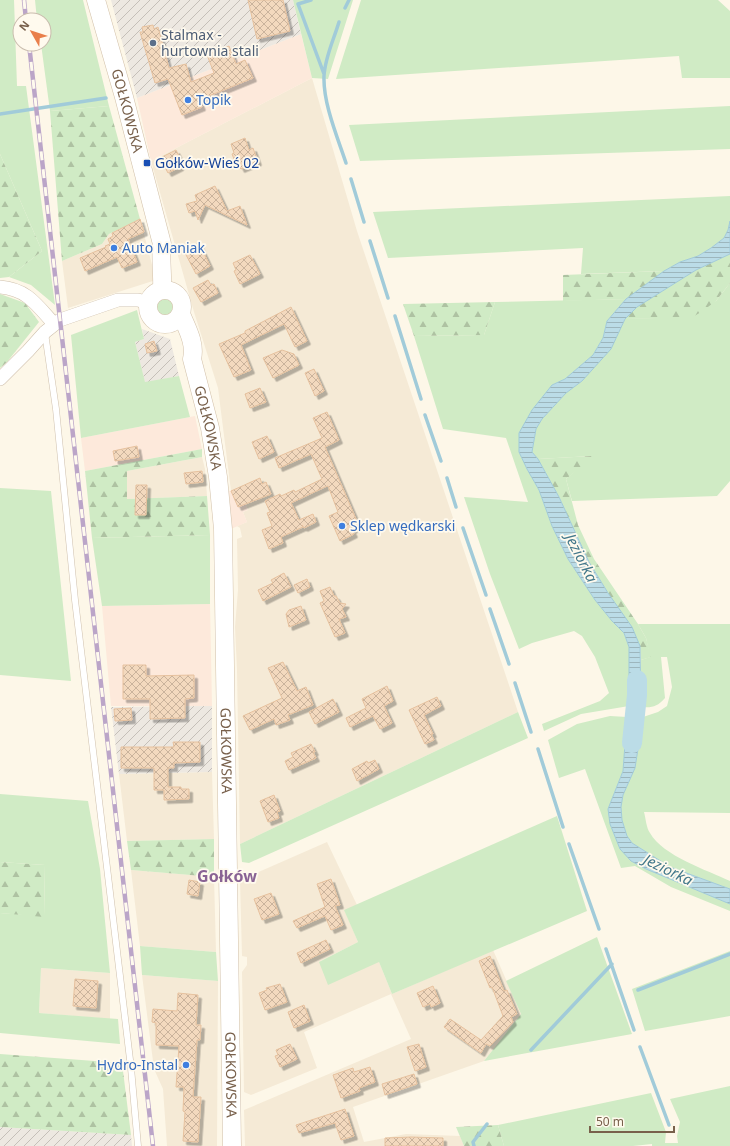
<svg xmlns="http://www.w3.org/2000/svg" width="730" height="1146" font-family="'Noto Sans',sans-serif">
<defs>
<pattern id="industrial-furrows" width="10" height="10" patternUnits="userSpaceOnUse"><rect width="10" height="10" fill="#ede8e1"/><path d="M-1 1l2-2M0 10L10 0M9 11l2-2" fill="none" stroke="#c5bfb8"/></pattern>
<pattern id="forest-firs" width="22" height="20" patternUnits="userSpaceOnUse"><rect width="22" height="20" fill="#d0ebc5"/><path d="M5 1l3.5 6h-7zM16 11l3.5 6h-7z" fill="#aec2a2"/></pattern>
<pattern id="water-rules" width="6" height="5" patternUnits="userSpaceOnUse"><rect width="6" height="5" fill="#bbdce7"/><path d="M0 2.5h6" fill="none" stroke="#9db6bd"/></pattern>
<pattern id="building-cross-hatch" width="8" height="8" patternUnits="userSpaceOnUse"><rect width="8" height="8" fill="#f3d9be"/><path d="M0 0l8 8M0 8l8-8" fill="none" stroke="#cab39c"/></pattern>
<filter id="shadow"><feDropShadow dx="3.5" dy="3.5" stdDeviation="0" flood-color="#0004"/></filter>
</defs>
<rect width="100%" height="100%" fill="#fdf7e8"/>
<path fill="#f5ead6" d="M312 78 357 231 518 712 240 844 237 670 235 627 238 590 237 539 242 537 240 528 237 526 247 522 243 512 248 510 239 488 231 491 218 388 194 312 151 161Z
M140 219 156 280 68 308 62 261 102 244 109 234Z
M202 457 205 469 207 496 127 499V471Z
M212 772 214 839 127 841 119 774Z
M327 842 357 905 345 911 358 942 319 962H379L392 994 493 950 521 1014 484 1061 353 1107 364 1142 406 1134 460 1136 464 1146H245L244 1110 411 1039 391 994 304 1032 317 1068 251 1095 244 1092 242 972 247 965V957L242 956 240 880Z
M131 870 214 877 216 952 140 946Z
M41 968 110 973V1019L39 1013Z
M142 975 218 981 217 1146H167L163 1089 154 1069Z"/>
<path fill="#fde9db" d="M301 34 312 78 151 161 137 98Z
M195 416 202 449 85 471 81 438Z
M239 488 248 510 243 512 247 522 231 529 229 491Z
M210 604 212 706H111L102 606Z"/>
<path fill="url(#industrial-furrows)" d="M111 0H293L301 34 137 98Z
M142 329 170 339 179 376 145 383 135 342 144 339Z
M212 706V772L119 774 111 707Z
M0 1127 131 1135 132 1146H0Z"/>
<path fill="#d0ebc5" d="M0 0H14L17 86H26L55 305 31 285 9 277 42 251 0 154Z
M35 0H83L109 106 50 111 41 44H44V20H37Z
M293 0H353L328 79 312 78Z
M361 0H718L730 11V78H682L679 56 336 79Z
M730 106V149L360 161 349 125Z
M730 196V221L728 230 724 238 711 248 698 256 680 262 664 271 581 274 583 248 388 258 373 212Z
M730 283V481L717 496 572 501 566 479 592 456 538 459 532 452 536 429 542 419 566 393 582 381 610 349 625 319 656 318 716 301Z
M156 307a9 9 0 1 1 18 0a9 9 0 1 1-18 0Z
M626 299 607 321 603 338 593 355 565 379 552 385 519 452 527 469 539 490 552 526 568 559 595 600 612 621 624 633 629 647V706L581 714 544 731 542 724 600 701 609 693 595 657 582 636 574 631 532 643 519 649 490 574 464 497 528 502 506 438 443 429 414 336 484 335 495 302Z
M137 310 144 339 135 342 145 382 179 376 190 417 81 438 71 335Z
M0 488 51 491 71 681 0 675Z
M210 535V604L102 606 92 538Z
M638 624H730V813L644 812C646 819 646 827 650 833 663 856 707 870 730 881V889L670 867 632 843 627 836 622 820 621 807 623 795 635 768 643 717 658 712 667 706 672 687 667 657H661L665 698C657 707 652 708 641 707V660L650 657 646 638Z
M518 712 528 738 249 863 242 862 240 844Z
M610 716 627 717 623 771 608 809 631 861 646 869 730 904V911L671 887 635 866 621 868 585 769 559 778 548 740 577 724Z
M0 794 88 801 100 869 110 973 41 968 39 1013 118 1019 120 1044 0 1033V913L44 916 45 865 0 862Z
M557 816 587 911 392 994 379 962 328 985 319 962 358 942 344 910Z
M597 937 632 1034 484 1061 521 1014 506 981Z
M140 946 216 952 218 981 142 975Z
M730 951V1016L645 1031 632 989Z
M730 1086V1146H652V1144L633 1146H504L498 1125 651 1093 666 1132 665 1143H678L677 1136 680 1122 670 1099Z"/>
<path fill="url(#forest-firs)" d="M109 106 140 219 109 234 102 244 62 261 50 111Z
M0 154 42 251 9 277 0 278Z
M730 254V283L716 301 701 312 691 318 625 319 637 307 696 270Z
M664 271 626 299 563 301V275Z
M0 294 25 303 39 322 7 362 0 368Z
M495 302 484 335 414 336 403 304Z
M202 449V457L127 471V499L207 496 210 535 92 538 85 471Z
M592 456 593 471H576L566 479 578 525 594 559 638 624 646 638 651 657 641 660 640 646 589 562 559 497 538 459Z
M214 839V877L131 870 127 841Z
M0 862 45 865 44 917 0 913Z
M0 1054 122 1063 131 1135 0 1127Z
M498 1125 504 1146H464L456 1127Z"/>
<path fill="url(#water-rules)" stroke="#a1cbd9" d="M730 221V254L696 270 637 307 625 319 611 349 582 381 566 393 542 419 536 429 532 452 538 459 559 497 589 562 608 593 632 627 640 646 641 707 629 706V647L624 633 612 621 595 600 568 559 552 526 539 490 527 469 519 452V433L532 410 552 385 565 379 593 355 603 338 607 321 626 299 664 271 680 262 698 256 711 248 724 238 728 230Z
M627 717H643L635 768 623 795 621 807 622 820 627 836 632 843 670 867 730 889V904L646 869 631 861 620 849 610 824 608 809 623 771Z"/>
<g fill="none" stroke-linecap="round" stroke-linejoin="round">
<path stroke="#a1cbd9" stroke-width="3.5" d="M311 0 298 4 324 74
M345 8 349 0
M339 22C334 39 325 57 324 76 323 103 337 136 346 163
M0 114 106 98
M351 179 364 222
M370 241 388 298
M395 316 421 399
M425 415 441 461
M447 478 456 507
M463 528 486 595
M490 609 509 664
M515 683 531 732
M538 749 563 827
M569 844 599 929
M606 949 634 1030
M638 990 730 954
M640 1047 669 1125
M531 1050 612 964
M474 1146 473 1142 487 1124"/>
<path stroke="#bbdce7" stroke-width="20" d="M632 743 637 695V680"/>
</g>
<path fill="url(#building-cross-hatch)" stroke="#e6c19e" filter="url(#shadow)" d="M248 0H283L290 31 257 39Z
M153 25 154 29 158 27 169 68 186 64 191 82 214 73 207 55 229 46 236 64 245 60 253 78 199 100 202 107 182 115 168 79 155 83 140 32H143L142 27Z
M245 138 249 150 253 148 258 162 241 169 238 163 236 164 232 154 234 153 231 144Z
M176 150 183 164 180 166V167L168 173 160 158Z
M215 186 227 211 240 206 247 225 205 205 198 220 195 211 189 213 186 204 197 201 195 195Z
M140 219 144 232 128 239 137 262 122 268 117 257 85 271 80 258 106 247 105 246 110 244 108 239 113 236 112 233Z
M199 243 210 266 196 274 184 251Z
M250 255 260 274 240 284 234 271 236 270 233 263Z
M208 280 211 285 214 284 218 293 201 302 193 288Z
M291 307 307 341 295 347 284 324 241 345 251 370 234 377 219 344 245 333V331Z
M154 341 157 351 147 353 145 344Z
M282 350 294 354 299 365 273 378 263 358Z
M314 369 324 391 315 396 305 373Z
M260 388 266 402 250 408 245 394Z
M327 412 339 440 325 447 359 526 352 530 354 534 340 541 329 516 338 512 328 486 325 487 291 503 299 520 313 514 316 522 304 528 302 525 303 527 281 537 283 543 269 549 262 530 272 526 267 513 270 512 265 501 280 494 281 496 294 490 295 492 322 479 311 454 279 468 275 458 322 438 313 418Z
M267 436 274 452 259 459 252 442Z
M137 446 139 457 115 461 113 451Z
M202 471 203 482 186 484 184 473Z
M260 478 262 484 266 482 271 494 238 507 231 491Z
M136 485H147L146 515H135Z
M284 573 291 587 263 601 258 590 273 583 271 580Z
M307 579 310 587 298 593 294 585Z
M330 587 334 596H336L340 603 346 604 342 609 346 617 339 619 345 633 335 637 320 603 324 601 320 591Z
M301 606 306 620 289 627 286 614 289 610Z
M283 662 297 691 306 687 313 705 288 715 290 720 276 725 274 719 250 730 243 716 282 698 268 668Z
M123 665H146V676L194 675V698L185 699V718L150 719V699H123Z
M387 686 393 701 384 706 392 723 380 729 373 716 350 727 346 718 366 708 362 699Z
M437 697 441 706 424 715 433 734H431L434 740 425 744 409 710Z
M333 699 339 712 315 724 309 712Z
M131 708 132 720 115 721 114 709Z
M173 742H200V762L174 763V768H168V787H181V789H189V799L164 800V790H154V768H121V747H174Z
M311 744 315 752H313L316 758 289 770 285 761 293 757 291 753Z
M375 760 379 769 357 781 352 769 367 761 368 763Z
M274 795 280 811 277 812 279 818 268 822 260 801Z
M331 879 340 905 335 906 343 925 331 930 325 916 297 928 293 921 325 907 317 884Z
M189 880 200 882 198 896 187 894Z
M271 893 279 914 262 920 254 899Z
M326 940 330 949 301 963 297 953Z
M490 956 504 991 507 990 517 1014 511 1017 513 1022 490 1046 486 1044 481 1053 444 1027 450 1019 481 1040 503 1016 492 987 490 988 479 961Z
M75 979 98 981 96 1008 73 1006Z
M280 984 287 1002 265 1010 259 993 267 990 266 988Z
M433 986 440 1003 431 1007 430 1004 423 1007 417 993Z
M178 993 198 995 196 1025H201L200 1040H197L193 1097H201L198 1142 183 1141 185 1112 183 1111 184 1087H176L179 1046 156 1045V1023L152 1022 153 1009 177 1011Z
M304 1005 310 1021 294 1028 288 1012Z
M290 1044 297 1059 280 1067 275 1056 278 1055 276 1050Z
M419 1044 426 1067 415 1071 407 1047Z
M370 1067 375 1082 359 1088 360 1091 341 1098 333 1075 353 1068 354 1072Z
M414 1074 417 1084 385 1095 382 1084Z
M345 1109 354 1136 341 1140 335 1123 299 1133 296 1125Z
M411 1137 443 1138V1146H385V1138Z"/>
<g fill="none" stroke-linecap="round" stroke-linejoin="round">
<g stroke="#cfc0ad" stroke-width="7">
<path id="lane" d="M45 333 56 409 75 600 131 1068 138 1146"/>
</g>
<g stroke="#cfc0ad" stroke-width="14">
<path id="street" d="M0 287C27 289 37 305 54 324
M0 379 28 351 45 332 60 320 118 300H138L149 303"/>
</g>
<g stroke="#d2c1aa" stroke-width="19">
<g id="secondary">
<path id="s1" d="M96 0 124 97 162 244C160 250 163 281 162 290"/>
<circle cx="165" cy="307" r="17"/>
<path id="s2" d="M181 314C186 327 196 343 192 359L210 428 218 477 223 529 232 1146"/>
</g>
</g>
<use href="#lane" stroke="#fff" stroke-width="6"/>
<use href="#street" stroke="#fff" stroke-width="13"/>
<use href="#secondary" stroke="#fff" stroke-width="18"/>
<g stroke="#bba5c8" stroke-width="4.5">
<path id="rail" d="M24 0 26 20
M29 44 153 1146"/>
</g>
<use href="#rail" stroke="#fffaee" stroke-width="3" stroke-dasharray="9" stroke-linecap="butt"/>
</g>
<circle fill="#5c6f8a" stroke="#fffaee" stroke-width="1.5" cx="153" cy="43" r="4"/>
<g fill="#3f7fe0" stroke="#fffaee" stroke-width="1.5">
<circle cx="188" cy="100" r="4"/>
<circle cx="114" cy="248" r="4"/>
<circle cx="342" cy="526" r="4"/>
<circle cx="186" cy="1065" r="4"/>
</g>
<rect fill="#1a4fb4" stroke="#fffaee" stroke-width="1.5" x="143" y="159" width="8" height="8" rx="2"/>
<g text-anchor="middle" stroke-width="3.5" stroke-linejoin="round" paint-order="stroke">
<g font-size="14" fill="#4e5e75" stroke="#fffaee" text-anchor="start">
<text x="161" y="40">Stalmax -<tspan x="161" dy="16">hurtownia stali</tspan></text>
</g>
<g font-size="14" fill="#366cbe" stroke="#fffaee" text-anchor="start">
<text x="196" y="105">Topik</text>
<text x="122" y="253">Auto Maniak</text>
<text x="350" y="531">Sklep wędkarski</text>
<text x="178" y="1070" text-anchor="end">Hydro-Instal</text>
</g>
<g font-size="14" fill="#78604b" stroke="#fffaee">
<text dy="5" stroke="none"><textPath href="#s1" startOffset="115">GOŁKOWSKA</textPath></text>
<text dy="5" stroke="none"><textPath href="#s2" startOffset="118">GOŁKOWSKA</textPath></text>
<text dy="5" stroke="none"><textPath href="#s2" startOffset="442">GOŁKOWSKA</textPath></text>
<text dy="5" stroke="none"><textPath href="#s2" startOffset="766">GOŁKOWSKA</textPath></text>
</g>
<g font-size="14" fill="#164399" stroke="#fffaee" text-anchor="start">
<text x="155" y="168">Gołków-Wieś 02</text>
</g>
<g font-size="15" font-style="italic" fill="#43788b" stroke="#fffaee">
<text transform="translate(581 558) rotate(63)" y="5">Jeziorka</text>
<text transform="translate(668 870) rotate(26)" y="5">Jeziorka</text>
</g>
<g font-size="16" font-weight="bold" fill="#896394" stroke="#fffaee">
<text x="227" y="882">Gołków</text>
</g>
</g>
<g transform="translate(32 32) rotate(309)"><circle r="19" fill="#fffaee" stroke="#c9bcad"/>
<path d="M0-3L7 15L0 10L-7 15Z" fill="#e97f4b"/>
<text y="-6" font-size="11" font-weight="bold" text-anchor="middle" fill="#78604b">N</text>
</g>
<path d="M590 1126v6h84v-6" fill="none" stroke="#78604b" stroke-width="2"/>
<text x="596" y="1126" font-size="12" fill="#78604b" stroke="#fffaee" stroke-width="3" paint-order="stroke">50 m</text>
</svg>
